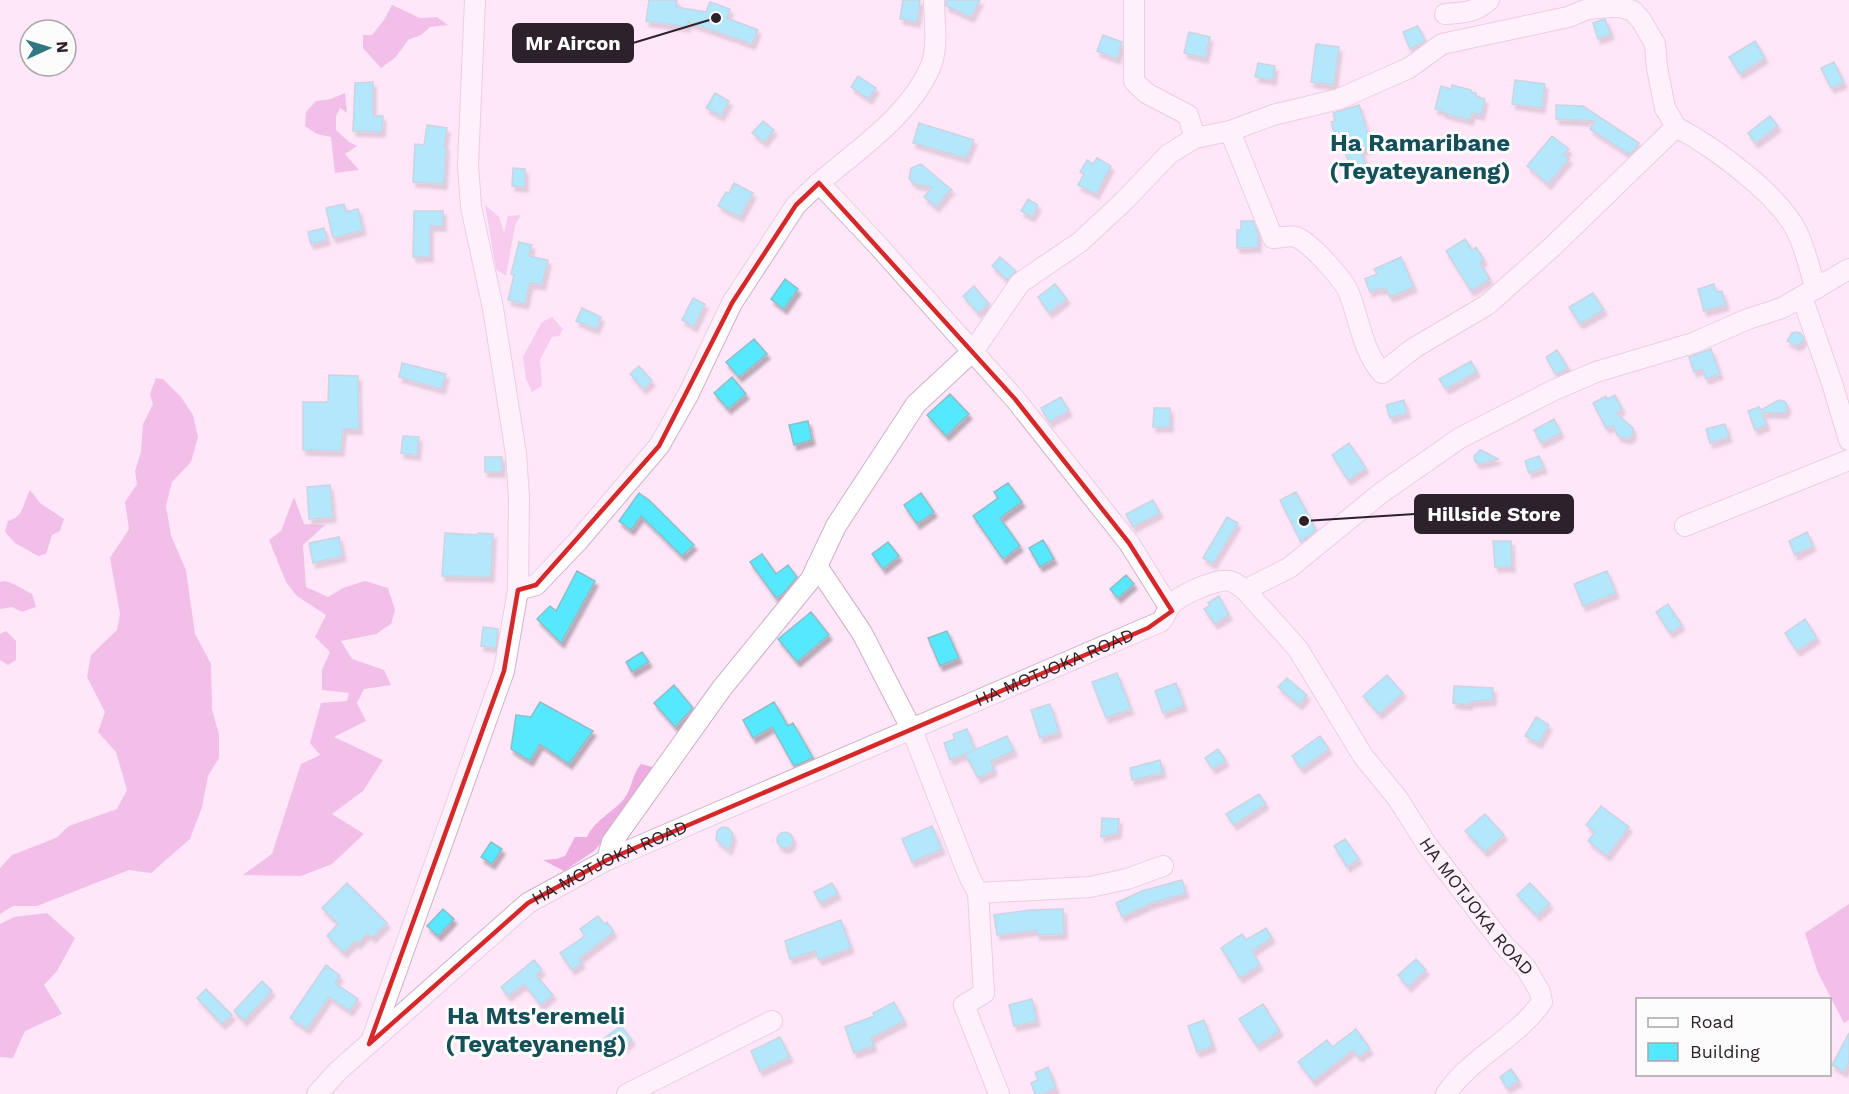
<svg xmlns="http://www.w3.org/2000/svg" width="1849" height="1094" font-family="'Work Sans',sans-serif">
<defs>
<filter id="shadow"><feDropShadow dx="3" dy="5" stdDeviation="1.5" flood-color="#0004"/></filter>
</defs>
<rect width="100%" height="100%" fill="#ffe6f9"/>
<path fill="#edade1" d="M485 205 499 217 504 232 508 216 521 215 515 225 506 276 496 269Z
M552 317 563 329 559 336 552 337 540 360 542 386 532 392 526 379 523 357 542 322Z
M641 764 652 767 655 772 630 812 594 851 564 871 543 860 556 859 565 856 575 837H587C595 820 612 813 624 799 632 789 632 774 641 764Z"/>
<path fill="#e091d2" d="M392 5 420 18 437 17 448 25 430 27 421 35 408 40 396 57 381 68 363 48V35H372L384 20Z
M345 93 347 113 340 108 336 116V130L349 142 357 146 345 154 359 170 335 173 331 137 317 134 305 126 306 112 316 101 331 99Z
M156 378 163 379 181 397 193 415 198 437 191 462 172 482 166 506 171 536 186 570 195 634 211 664 212 709 219 735V758L208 776 202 807 190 839 151 873 129 870 37 906H13L0 914V868L12 855 56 838 69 826 117 809 127 790 116 752 98 732 105 712 87 677 91 655 117 630 120 614 110 558 129 529 125 502 137 484 135 471 141 452 143 424 153 404 150 394Z
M30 490 40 503 64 519 60 531 52 535 46 554 38 556 15 543 5 532 8 521C25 516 22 504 30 490Z
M294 497 304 524 325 525 303 545 306 587 328 597 343 588 365 581 388 588 395 610 391 624 376 634 341 641 352 659 384 670 391 685 364 689 357 703 366 721 334 737 383 760 363 791 332 814 364 834 332 864 301 876 243 875 272 854 301 764 320 755 310 743 321 703 347 701 349 693 322 690V670L330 652 315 637 326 615 297 596 286 582 269 540 281 531Z
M4 581C15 583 22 589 32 594L36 607 22 612 12 607 0 609V582Z
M6 631 16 641V660L8 665 0 660V634Z
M1849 904V1020L1844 1023 1818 973 1805 933Z
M47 913 75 938 57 971 44 985 62 1014 25 1031 13 1058 0 1057V924L14 917Z"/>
<path fill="#54e8ff" stroke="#92bcc3" stroke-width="1.5" filter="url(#shadow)" d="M649 0H677L676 7 706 12 710 2 730 9 727 18 758 30 752 44 688 22 687 27 646 21Z
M903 0H920L917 22 900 19Z
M946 0H980L971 17 946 6Z
M1605 19 1611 34 1598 39 1593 23Z
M1418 26 1425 41 1410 49 1403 32Z
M1189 32 1210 37 1205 58 1184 53Z
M1103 35 1122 42 1117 59 1097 51Z
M1755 41 1765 58 1740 74 1729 57Z
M1316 44 1339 47 1334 85 1311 82Z
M1834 62 1844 83 1831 88 1821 68Z
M1258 63 1275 66 1273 80 1255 77Z
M858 76 876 88 869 99 851 87Z
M1515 80 1545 84 1542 108 1512 104Z
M373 82V116H383L382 132 353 131 355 83Z
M1452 85 1471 90V92L1476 93V96L1485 99 1481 115 1472 113 1470 120 1443 113V111L1435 109 1441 86 1451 89Z
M715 93 729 101 721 116 706 108Z
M1359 105 1372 147 1361 150 1367 169 1353 174 1340 138 1336 139 1331 122 1335 121 1333 113Z
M1556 105 1583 106 1639 143 1630 155 1590 129 1595 121 1556 119Z
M1770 116 1778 126 1755 143 1748 133Z
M763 121 774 130 764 142 752 133Z
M919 123 974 140 966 158 913 143Z
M427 125 447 128 444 146H446L444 184 413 182 415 144 424 145Z
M1552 136 1569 149 1564 155 1569 159 1548 184 1527 166Z
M1097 158 1111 166 1096 194 1078 185 1084 174 1080 172 1087 160 1093 164Z
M921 164 953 191 950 190 936 207 924 197 932 187 914 184 909 178 911 168Z
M513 168 525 169V187L512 186Z
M734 183 753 193 740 217 718 206 726 192 729 193Z
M1028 199 1038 205 1032 217 1021 211Z
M344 204 346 212 358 209 363 230 333 238 326 208Z
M414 211H443V226H430V257H413Z
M1241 221H1253L1258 233V247L1237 248V230H1241Z
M324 228 327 240 311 244 308 232Z
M1465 239 1472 250 1476 247 1484 260 1480 263 1490 279 1471 291 1446 251Z
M519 242 532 245 529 256 548 260 542 285 530 283 525 304 508 300 514 275 511 274Z
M1000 257 1016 271 1007 280 992 266Z
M1401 257 1414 287 1390 297 1386 288 1381 290 1380 288 1370 292 1365 279 1377 274 1374 269Z
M785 279 798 289 784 309 771 299Z
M1055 284 1067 299 1049 313 1038 297Z
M1714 284 1716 292 1722 291 1726 305 1704 311 1698 289Z
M974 286 989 304 978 313 963 296Z
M1593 293 1604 310 1580 324 1569 307Z
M693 298 705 304 694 327 682 320Z
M582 308 601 317 596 329 576 321Z
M1796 332 1800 333 1804 338 1802 343 1797 346 1787 341 1792 333Z
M754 339 767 354 739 377 726 362Z
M1711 349 1720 374 1706 379 1702 369 1694 372 1689 357Z
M1557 350 1568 368 1556 375 1546 357Z
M1471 361 1477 372 1446 389 1439 379Z
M402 363 446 374 442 389 399 377Z
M639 366 652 381 643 389 630 374Z
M329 375 358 376 359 429H343L341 451 303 450V402H328Z
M732 377 746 394 728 409 714 393Z
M950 394 969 414 946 436 927 415Z
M1615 395 1622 409 1616 413 1633 428V435L1628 439 1618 436 1613 426 1606 428 1593 403 1606 396 1607 399Z
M1061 397 1069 411 1049 422 1041 408Z
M1404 400 1407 413 1390 418 1386 405Z
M1779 400 1784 401 1786 403 1788 407 1785 413H1762L1767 425 1755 430 1748 411 1759 407 1761 410Z
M1154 408H1170V427H1153Z
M1554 419 1561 433 1541 443 1534 430Z
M808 421 812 440 794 445 789 425Z
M1725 424 1729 437 1710 443 1706 429Z
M403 436 419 437 417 455 401 453Z
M1349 443 1366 468 1348 480 1332 455Z
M1480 450 1483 451 1498 459 1479 464 1475 461 1474 456Z
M1539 456 1544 468 1529 473 1525 461Z
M485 457H502V472H485Z
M1008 483 1022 502 1000 518 1020 546 1003 559 973 516 998 498 994 492Z
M330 485 333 517 309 519 307 487Z
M1296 492 1316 530 1301 542 1280 500Z
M639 493 649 500 694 545 682 556 641 516 631 530 619 521Z
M921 493 934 512 917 524 904 505Z
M1153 500 1160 513 1133 527 1126 514Z
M1227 517 1238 523 1213 564 1203 558Z
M1807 532 1813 546 1795 555 1789 541Z
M445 533 478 535V533L493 534 491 577 442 576Z
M339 537 343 556 313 563 309 543Z
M1043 540 1054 559 1040 567 1029 548Z
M1493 541H1511L1512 567H1495Z
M888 542 899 556 883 569 872 554Z
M762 554 776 574 788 565 797 577 784 593 776 598 750 562Z
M577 571 595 581 561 643 537 619 550 606 556 611Z
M1607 571 1616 593 1583 606 1574 584Z
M1126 575 1134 584 1118 598 1110 589Z
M1219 596 1229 615 1215 624 1204 609 1210 605 1208 603Z
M1668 604 1682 625 1670 633 1656 612Z
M811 612 829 635 797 662 778 639Z
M1805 619 1817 638 1797 651 1785 633Z
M483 627 498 629 496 648 481 646Z
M947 631 959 658 940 666 928 638Z
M642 652 649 662 632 672 626 662Z
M1117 673 1131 709 1106 718 1092 682Z
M1387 675 1403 693 1379 714 1363 696Z
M1287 678 1307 695 1299 705 1278 687Z
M1176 683 1184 706 1163 713 1155 691Z
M674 685 693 708 675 727 654 703Z
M1454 686 1493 688V700L1469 702V705L1453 703Z
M540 702 593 731 569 764 540 744 530 761 511 749 516 715 531 717Z
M774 702 788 726 793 723 813 758 794 766 772 727 753 738 743 720Z
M1050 704 1059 732 1040 738 1031 710Z
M1536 717 1549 725 1539 743 1525 736Z
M967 729 975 750 950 760 944 743 955 739 953 734Z
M1007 736 1014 751 991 761 994 770 978 778 965 754Z
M1320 736 1329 749 1301 769 1292 756Z
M1218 749 1226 761 1213 769 1205 758Z
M1160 760 1163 773 1132 780 1130 768Z
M1259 794 1266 804 1234 825 1226 814Z
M1601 806 1629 827 1607 856 1588 841 1595 832 1586 825Z
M1485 814 1504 835 1485 852 1465 831Z
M1102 818 1119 819 1118 833 1101 837Z
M932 826 942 849 912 862 902 839Z
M722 827 728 828 732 832 733 837 729 850 716 840 717 831Z
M777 840a8 8 0 1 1 16 0a8 8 0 1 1-16 0Z
M1345 839 1359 859 1347 867 1334 846Z
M491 842 502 849 492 864 481 857Z
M1182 880 1186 893 1152 903 1122 917 1116 903 1142 891Z
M347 883 387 923 372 938 368 933 357 944 355 941 344 953 327 936 338 924 322 908Z
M832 883 838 894 820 903 814 892Z
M1530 883 1550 904 1537 916 1517 895Z
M443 909 454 919 438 936 427 926Z
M1063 909 1064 934 1037 935V930L997 935 994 915 1030 910Z
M598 916 604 924 607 922 614 932 579 959 582 963 572 970 560 953 585 936 580 929Z
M841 920 851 948 819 960 815 951 790 959 785 941Z
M1266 928 1272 938 1252 951 1260 965 1240 978 1221 948 1242 934 1246 940Z
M1416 959 1426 970 1408 987 1398 975Z
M534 960 542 970 536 975 553 995 541 1005 524 984 508 996 501 987Z
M326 965 340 976 335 983 358 999 350 1011 329 997 307 1029 290 1018Z
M262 981 272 991 244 1021 234 1011Z
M206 989 232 1015 222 1024 197 998Z
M1032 999 1037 1021 1014 1026 1009 1005Z
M894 1002 904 1021 871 1038 874 1046 854 1053 845 1027 874 1016 873 1013Z
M1263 1004 1280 1031 1257 1046 1239 1019Z
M1204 1020 1213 1046 1197 1052 1188 1026Z
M621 1026 632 1040 615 1054 603 1039Z
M1356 1029 1370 1049 1359 1057 1353 1050 1313 1081 1298 1062 1327 1040 1332 1047Z
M1849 1033V1062L1844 1072 1832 1065Z
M780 1037 790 1057 760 1071 751 1051Z
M1048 1067 1056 1088 1043 1094H1035L1031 1083 1038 1080 1035 1073Z
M1511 1069 1519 1081 1507 1088 1500 1077Z"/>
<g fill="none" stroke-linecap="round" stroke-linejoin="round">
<g stroke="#ceb1c8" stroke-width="22">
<g id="minor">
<path d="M934 0C934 21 939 48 930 68 909 116 857 150 819 183L873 240 1015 399 1129 543 1169 607"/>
<path d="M1134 0V81L1146 93 1188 115 1195 138"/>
<path d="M1445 14C1462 13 1476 13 1489 0"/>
<path d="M1230 131 1273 238C1280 238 1290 235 1296 237 1310 242 1343 279 1349 293 1360 321 1362 350 1382 373L1414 348 1487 305 1552 247 1676 127C1714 147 1782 196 1799 236 1806 252 1810 271 1816 289"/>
<path d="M1802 297 1832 383 1849 440"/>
<path d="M1685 526 1849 460"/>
<path d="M817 566 862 633 912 730 969 876 978 893 984 993 964 1005 999 1094"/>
<path d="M518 590 536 585 578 541 659 446 688 395 732 303 796 205 819 183"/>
<path d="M1245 590 1289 568 1381 493 1460 438 1554 390 1596 372 1693 343 1748 319 1782 308 1849 269"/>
<path d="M607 860 612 842 722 688 811 579 836 526 916 404 974 350 1020 283 1080 242 1123 202 1169 154 1195 138 1230 131 1273 115 1339 99 1409 68 1442 44 1568 17 1588 9 1609 7H1621L1633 11 1641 20 1655 44 1657 68 1665 108 1676 127"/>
<path d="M978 893 1090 887 1127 879 1163 866"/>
<path d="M372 1039 504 671 518 590 519 497 516 454 493 308 471 207 468 165 475 0"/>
<path id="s1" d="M317 1094 338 1071 528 903 607 860 1160 622C1166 617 1166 612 1169 607 1177 596 1216 578 1229 581 1235 582 1240 586 1245 590L1298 649 1363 756 1398 799 1427 845 1503 944 1526 968 1540 992 1542 1002C1516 1039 1471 1057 1446 1094"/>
<path d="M627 1094 772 1021"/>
</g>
</g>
<use href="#minor" stroke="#fff" stroke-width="20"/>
</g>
<path d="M0 0H1849V1094H0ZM819 183 1015 399 1129 543 1172 611 1148 628 607 860 528 903 369 1044 504 671 518 590 536 585 659 446 732 303 796 205Z" fill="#ffe6f9" fill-opacity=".55" fill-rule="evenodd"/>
<path fill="none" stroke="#d62828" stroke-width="4.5" stroke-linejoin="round" d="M819 183 1015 399 1129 543 1172 611 1148 628 607 860 528 903 369 1044 504 671 518 590 536 585 659 446 732 303 796 205Z"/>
<g text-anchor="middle" stroke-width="6" stroke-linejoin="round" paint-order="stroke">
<g font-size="18" fill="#2d222b" stroke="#fcfcfc">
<text dy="6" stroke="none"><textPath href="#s1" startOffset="862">HA MOTJOKA ROAD</textPath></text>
<text dy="6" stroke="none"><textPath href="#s1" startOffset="376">HA MOTJOKA ROAD</textPath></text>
<text dy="6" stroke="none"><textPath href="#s1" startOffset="1473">HA MOTJOKA ROAD</textPath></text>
</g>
<g font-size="24" font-weight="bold" fill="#155059" stroke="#fcfcfc">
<text x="1420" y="151">Ha Ramaribane<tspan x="1420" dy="28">(Teyateyaneng)</tspan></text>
<text x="536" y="1024">Ha Mts'eremeli<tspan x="536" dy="28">(Teyateyaneng)</tspan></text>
</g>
</g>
<path fill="none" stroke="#2d222b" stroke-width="2" d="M716 18L633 43M1304 521L1415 514"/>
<g fill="#2d222b" stroke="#fcfcfc" stroke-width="2">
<circle cx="716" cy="18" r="6"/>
<circle cx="1304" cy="521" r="6"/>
</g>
<g fill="#2d222b" stroke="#2d222b" stroke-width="2">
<rect x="513" y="24" width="120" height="38" rx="6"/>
<rect x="1415" y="495" width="158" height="38" rx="6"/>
</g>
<g font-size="20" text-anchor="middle" font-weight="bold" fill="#fff">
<text x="573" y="50">Mr Aircon</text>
<text x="1494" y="521">Hillside Store</text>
</g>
<rect x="1636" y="998" width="195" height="78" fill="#fcfcfc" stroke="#a9a5a8" stroke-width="1.5"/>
<rect x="1648" y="1018" width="30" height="9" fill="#ffffff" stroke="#a9a5a8" stroke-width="1.5"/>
<text x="1690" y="1028" font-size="18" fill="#2d222b">Road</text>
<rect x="1648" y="1043" width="30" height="18" fill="#54e8ff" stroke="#a9a5a8" stroke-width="1.5"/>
<text x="1690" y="1058" font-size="18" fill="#2d222b">Building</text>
<g transform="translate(48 48) rotate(86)"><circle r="28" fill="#fcfcfc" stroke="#a9a5a8" stroke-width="1.5"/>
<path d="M0-4.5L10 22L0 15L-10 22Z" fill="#307782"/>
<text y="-9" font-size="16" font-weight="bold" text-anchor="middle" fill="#2d222b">N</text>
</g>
</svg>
